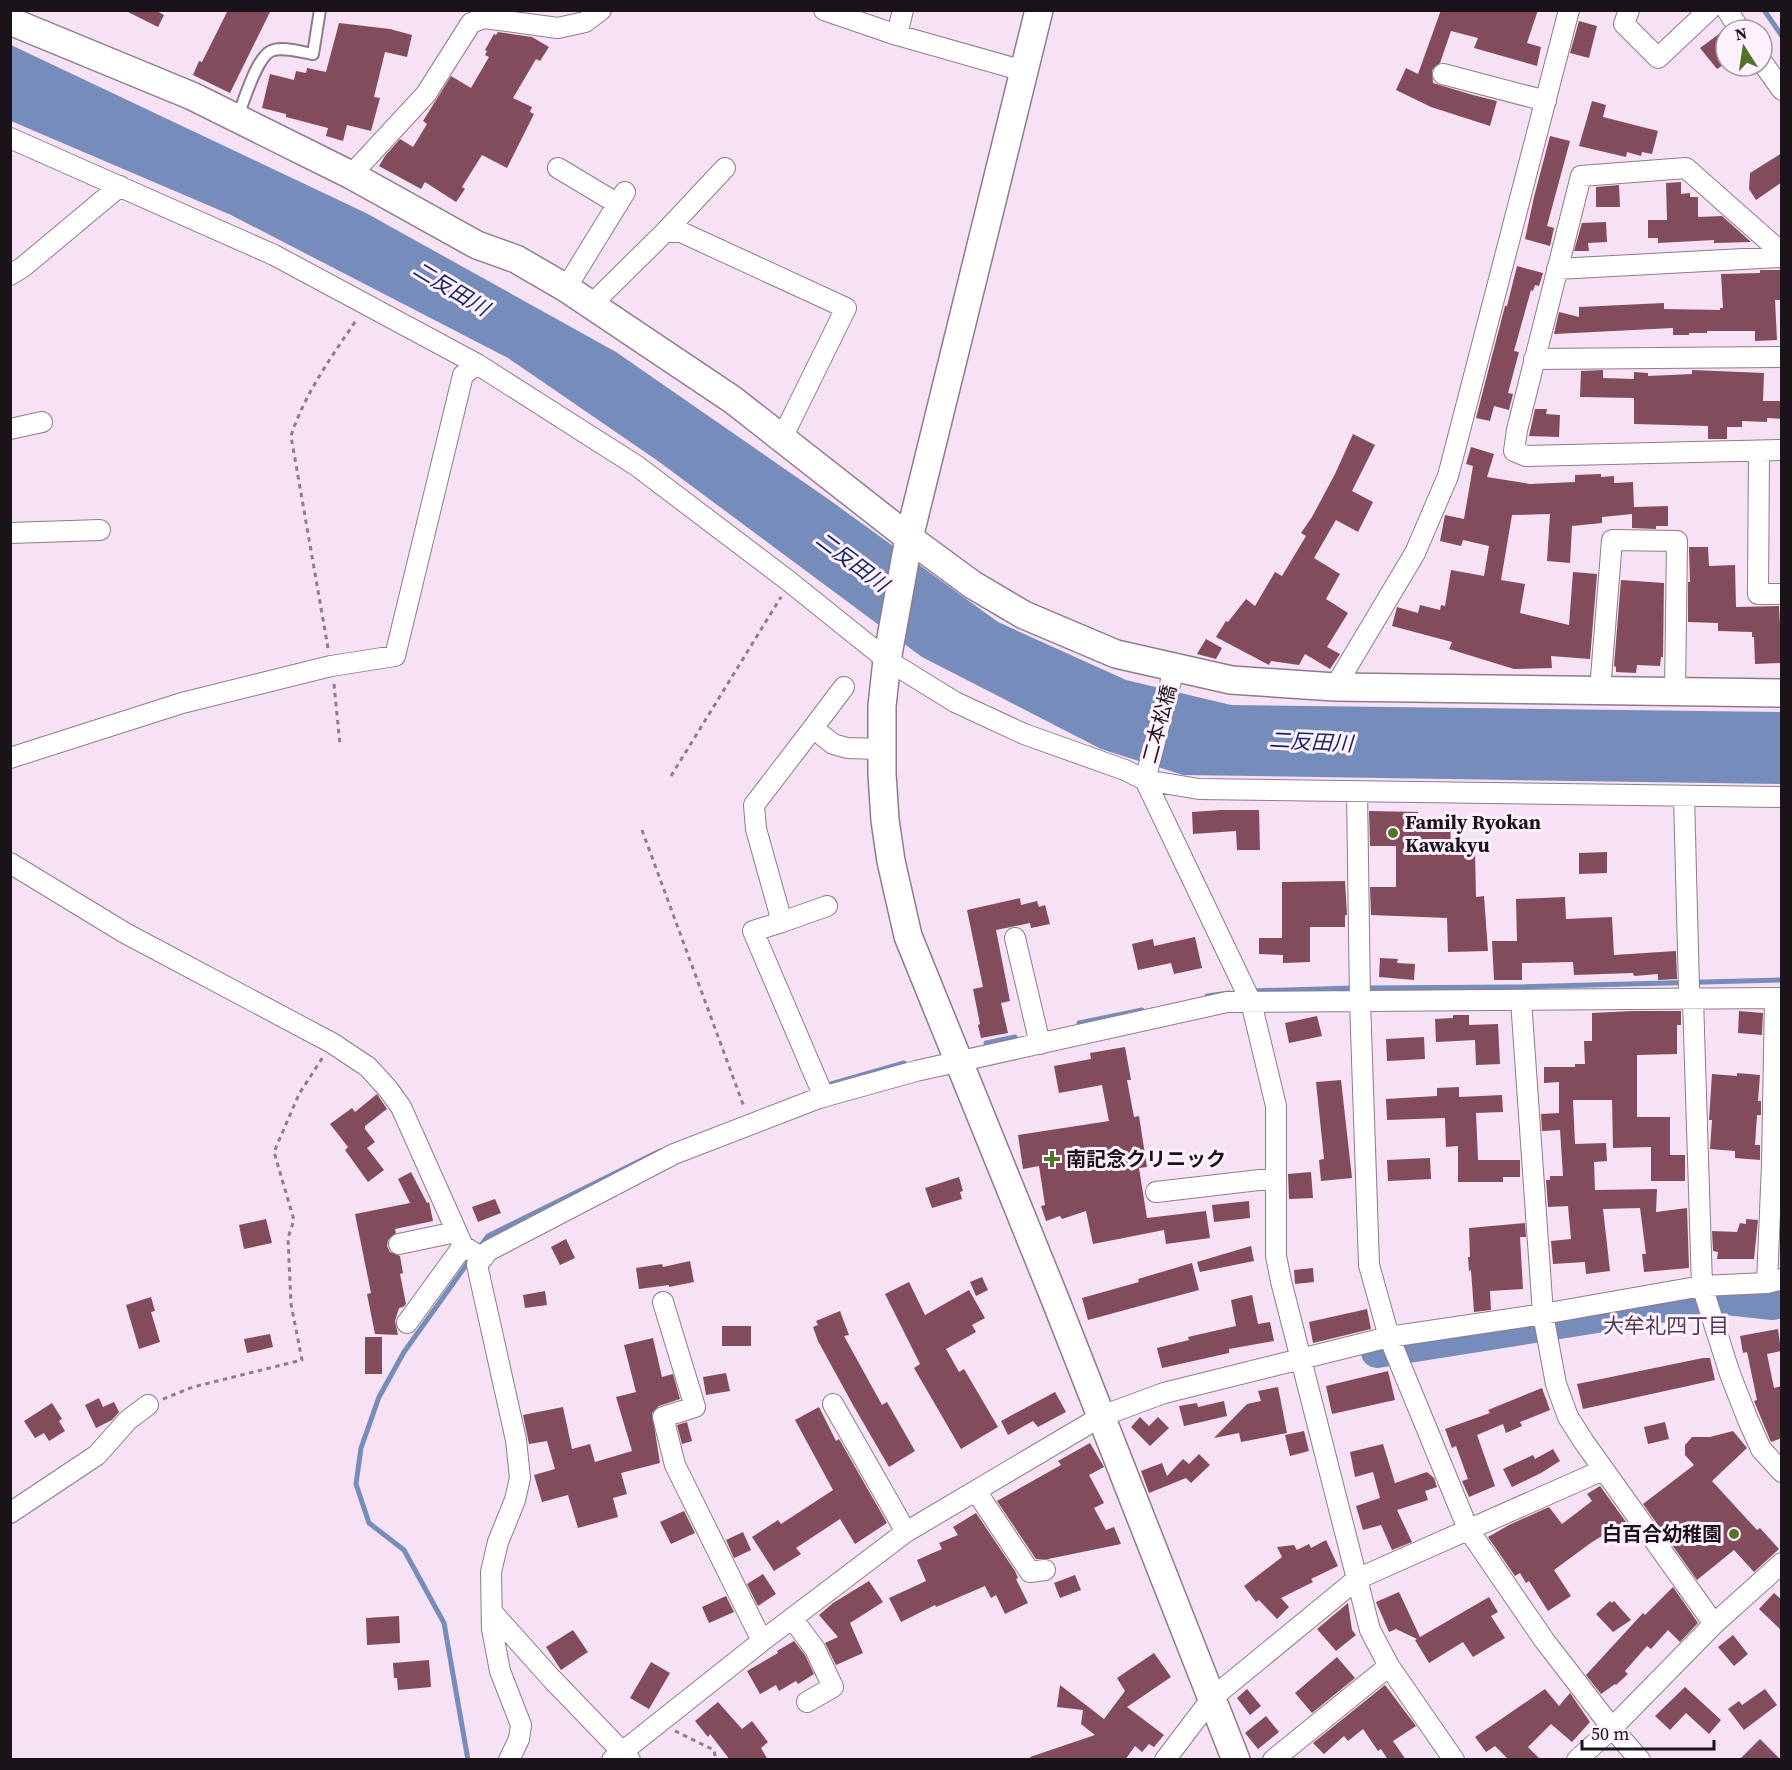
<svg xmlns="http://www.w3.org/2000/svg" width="1792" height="1770" font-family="'Source Serif 4','Noto Sans JP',serif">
<rect width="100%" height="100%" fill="#f7e1f4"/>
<path fill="#768cbb" d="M11 45 366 213 616 352 831 501 998 622 1126 680 1231 705 1781 712V784L1183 775 1101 749 922 657 658 461 508 358 231 215 11 121Z"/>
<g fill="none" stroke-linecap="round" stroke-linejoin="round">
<path stroke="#768cbb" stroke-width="5" d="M1764 10 1782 36
M1364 988 1514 987 1782 980
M1250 991 1355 988
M1207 996 1229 993
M1079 1023 1142 1010
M986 1043 1015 1037
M831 1084 904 1063
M479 1248 488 1236 660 1151
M468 1760 444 1623 404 1550 369 1523 356 1484 361 1448 379 1397 404 1352 472 1257"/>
<path stroke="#768cbb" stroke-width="32" d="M1377 1352 1717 1298 1773 1304 1782 1302"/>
</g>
<path fill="#824c5c" d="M124 10H155L164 15 158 27Z
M228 10H271L230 93 193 75 199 61 202 62Z
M1441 10H1538L1527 43 1541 47 1537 66 1474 48 1478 38 1451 31 1440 63 1432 70 1433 83 1473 95 1497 101 1490 126 1431 107 1396 90 1406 68 1418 74Z
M1579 21 1597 26 1589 58 1570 53Z
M339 23 390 29 412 35 407 57 385 52 374 97 380 98 371 131 347 125 343 141 326 136 328 128 286 117V114L262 108 270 74 294 80 296 71 306 73 307 68 326 72Z
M498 32 532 37 549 47 540 61 536 59 513 98 532 107 530 112 534 114 507 168 482 155 462 187 465 189 456 202 425 182 421 189 379 166 385 156 400 139 413 147 427 124 423 121 451 76 471 88 489 57 485 55 487 51 485 50 494 34 496 35Z
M1719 34 1726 42V63L1717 69 1700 48Z
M1592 101 1606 105 1603 117 1658 131 1652 154 1642 152 1641 156 1627 152 1626 157 1579 146Z
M1550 136 1570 141 1547 226 1554 228 1550 246 1525 239 1534 197Z
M1782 153V182L1756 200 1749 189 1750 173Z
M1681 182V194L1690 193V197H1698V217L1722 216 1751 242 1714 243V240L1658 243V238H1648V220H1667L1666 183Z
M1619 185 1620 207H1596V187Z
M1606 222 1607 242 1588 243 1589 251H1574L1582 223Z
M1517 266 1543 273 1539 286 1535 285 1533 291 1531 290 1514 351 1519 352 1508 393 1513 394 1509 410 1494 406 1490 421 1476 418 1505 306H1507Z
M1760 270H1782V300H1775L1777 340 1755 341V331H1707V333H1689V335H1673V328L1554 334 1559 312 1579 317V307L1664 303V309L1720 310V308H1723L1721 274 1760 273Z
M1603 370V378L1634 379V372L1648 373V376L1692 374V370L1764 373 1763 401H1782V419L1767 418V422L1742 421V427H1727V439H1708V426L1634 424V398L1580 397 1581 371Z
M1535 409H1547L1546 414 1560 415 1559 437 1529 436Z
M1353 434 1375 445 1352 491 1373 502 1358 532 1336 520 1314 558 1340 574 1326 599 1348 613 1327 647 1340 654 1330 669 1305 654 1299 665 1271 661 1269 665 1216 637 1226 621 1228 622 1246 599 1255 606 1275 572 1282 576 1306 536 1301 533 1312 517 1335 474Z
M1471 447 1494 454 1487 477 1530 484 1575 482V475L1601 474V477L1614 476V483L1633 482 1634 507 1668 506V526H1656V529L1632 528V514L1602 517V523L1572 526 1570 563 1547 561 1550 514 1512 515 1501 580 1525 584 1520 613 1569 625 1573 572 1597 574 1590 659 1551 656 1552 668 1514 669 1449 649 1452 642 1392 626 1397 607 1418 613 1420 605 1440 610 1441 605 1445 606 1451 570 1484 576 1489 546 1463 540 1461 546 1440 541 1445 515 1464 519 1473 466 1466 464Z
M1689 547H1708L1709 566 1735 565 1736 607 1779 606 1782 663 1755 664 1754 637H1752V632L1718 631V623L1688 622V582H1690Z
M1621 580 1664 583 1663 657H1661L1660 666 1637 665 1636 673 1616 672V667L1614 666Z
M1206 639 1222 648 1216 659 1197 654Z
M1221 810H1259L1260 850H1237L1236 831 1193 834 1192 812Z
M1369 811 1418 812V818L1450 817 1451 852H1475L1476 897 1484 896 1488 951 1448 952 1447 918 1371 915 1370 887H1396V846H1370Z
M1607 852V873L1579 874V853Z
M1345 881 1347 915H1345V927H1310V962L1283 963V955L1259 954V938H1282V882Z
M1565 897 1566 919 1612 917 1614 955 1676 951 1677 979 1658 980V974L1634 976 1633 973 1574 975 1573 962 1522 963V980H1494L1492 941H1517L1516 899Z
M1020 898 1021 905 1037 901 1039 907 1045 905 1050 924 1031 928 1030 923 996 930 1010 1001 1001 1003 1008 1033 981 1038 978 1025 980 1024 973 989 983 987 967 910Z
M1195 937 1202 968 1174 974 1171 963 1138 970 1132 944 1153 939 1154 946Z
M1380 958 1398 959 1397 963 1415 964 1414 980 1379 977Z
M1633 1011H1681V1025H1677V1054L1637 1055V1117H1670V1155H1685V1181H1651V1147L1613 1148 1612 1100H1573L1575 1144 1606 1143 1607 1161 1594 1162 1595 1190 1657 1189 1656 1212 1687 1208 1689 1268 1644 1272 1642 1254H1646L1640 1208 1603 1209 1610 1271 1586 1274 1585 1262 1553 1264 1551 1241 1571 1239 1568 1206 1548 1207 1546 1180H1550V1176H1563L1560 1130 1542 1131 1541 1114 1559 1113V1082L1544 1083V1067H1575V1064H1585L1584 1041H1592V1013Z
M1739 1011 1763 1013 1762 1035 1738 1033Z
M1453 1015H1469V1025L1498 1024 1500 1064 1476 1065 1475 1040 1436 1042 1435 1019 1453 1018Z
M1317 1016 1322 1036 1289 1043 1285 1023Z
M1424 1037 1425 1059 1387 1061 1386 1039Z
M1125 1047 1131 1080H1127L1134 1117 1139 1116 1147 1167 1139 1168 1147 1218 1206 1211 1210 1238 1166 1244 1164 1230 1093 1244 1086 1211 1062 1219 1060 1216 1046 1221 1041 1206 1045 1205 1039 1166 1023 1169 1018 1135 1109 1121 1102 1085 1059 1093 1054 1066 1091 1059 1090 1053Z
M1737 1073 1760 1075 1758 1101H1761V1115H1757L1755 1145H1760V1160L1735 1158V1151L1710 1149 1712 1120H1709L1712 1074 1737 1076Z
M1341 1080 1352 1178 1321 1181 1319 1160 1324 1159 1316 1082Z
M1459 1087V1097L1502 1095 1503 1112 1476 1113 1478 1160H1520V1177H1503V1182H1458V1146L1446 1147 1445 1118 1387 1120 1386 1099 1437 1096V1088Z
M377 1094 387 1109 365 1126V1129L375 1142 367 1148 384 1170 368 1182 345 1150 348 1147 330 1124 352 1108 355 1112Z
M1430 1158 1431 1179 1388 1181 1387 1160Z
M411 1172 427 1203 429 1202 433 1221 395 1229 396 1233 388 1240 387 1246 390 1252 400 1256 403 1273 400 1274 406 1304 403 1307 399 1308 395 1321 398 1335 375 1334 367 1294 371 1293 355 1214 410 1203 398 1179Z
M1311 1172 1313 1198 1289 1199 1288 1174Z
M959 1177 963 1191 960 1192 962 1199 932 1208 925 1188Z
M495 1199 501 1213 478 1222 472 1207Z
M1249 1201 1250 1218 1214 1222 1212 1205Z
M266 1219 272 1243 244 1249 239 1225Z
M1746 1219 1758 1220 1754 1259H1717L1718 1252 1713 1251 1712 1231 1737 1232 1740 1223 1746 1224Z
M1525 1223 1526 1237H1520L1523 1289 1490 1291 1491 1310 1474 1312 1471 1270 1469 1271 1468 1257H1470L1469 1228Z
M566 1239 575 1258 560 1265 551 1247Z
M1251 1246 1254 1261 1200 1272 1197 1262Z
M690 1261 694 1282 669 1287V1285L639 1289 636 1268 662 1264 663 1267Z
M1192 1263 1199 1290 1088 1320 1082 1298 1139 1282 1138 1279Z
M1313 1268 1314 1282 1295 1284 1294 1270Z
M982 1277 988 1290 976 1296 970 1282Z
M909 1282 925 1315 969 1290 985 1318 972 1325 976 1332 946 1349 959 1372 964 1369 998 1427 961 1449 914 1368 920 1364 885 1294Z
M545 1291 547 1305 525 1308 523 1295Z
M1252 1295 1258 1324 1270 1322 1274 1341 1229 1349V1353L1162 1368 1157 1348 1189 1340 1188 1337 1236 1326 1231 1300Z
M151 1297 155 1311 151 1312 160 1342 139 1349 126 1305Z
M1367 1309 1371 1329 1313 1343 1309 1322Z
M840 1311 849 1335 844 1336 882 1405 887 1402 915 1451 889 1467 853 1405 818 1341 813 1327 818 1325 816 1321Z
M722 1326H751V1346H722Z
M1778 1329 1781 1351 1767 1354 1774 1388 1782 1386V1438L1771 1442 1754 1401 1757 1400 1747 1352 1743 1353 1740 1336Z
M270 1334 273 1347 247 1353 244 1339Z
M365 1337H382V1374H365Z
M653 1338 662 1377 673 1374 680 1399 659 1406 652 1413 660 1463 621 1473 627 1494 613 1498 618 1517 578 1528 568 1495 542 1502 534 1475 555 1469 547 1441 529 1444 523 1415 563 1407 572 1449 590 1444 595 1462 632 1451 616 1397 636 1392 624 1345Z
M1703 1358H1710L1715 1380 1583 1409 1577 1384Z
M1388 1371 1395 1400 1332 1414 1326 1386Z
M726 1373 730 1391 706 1395 703 1377Z
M1278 1387 1287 1433 1241 1442 1239 1433 1214 1438 1247 1404 1261 1401 1258 1391Z
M1542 1388 1550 1410 1520 1422 1522 1426 1506 1433 1503 1424 1477 1435 1495 1486 1469 1497 1462 1481 1468 1479 1456 1446 1452 1448 1445 1429 1490 1413 1488 1410Z
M1055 1392 1066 1412 1038 1427 1033 1421 1008 1435 1001 1421Z
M99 1398 103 1407 114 1402 119 1412 112 1420 96 1428 85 1405Z
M1224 1401 1227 1416 1184 1426 1179 1406 1197 1403 1198 1407Z
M52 1403 62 1419 59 1421 65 1431 49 1441 44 1433 35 1438 24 1421Z
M819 1407 836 1441 839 1439 887 1523 855 1544 840 1519 796 1548 801 1554 774 1571 752 1537 778 1520 781 1524 833 1490 795 1420Z
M1140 1417 1149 1426 1158 1417 1169 1428 1150 1446 1131 1427Z
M687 1422 692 1441 682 1444 677 1425Z
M1665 1422 1669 1439 1648 1444 1644 1427Z
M1304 1431 1309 1451 1290 1456 1285 1435Z
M1733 1431 1747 1448 1712 1481 1757 1530 1760 1528 1779 1549 1754 1572 1734 1550 1697 1580 1643 1504 1694 1465 1685 1455V1445L1692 1437H1710Z
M1090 1443 1104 1467 1089 1475 1104 1503 1094 1508 1106 1530 1114 1527 1121 1544 1048 1559H1036L997 1501 1061 1465 1058 1461Z
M1383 1444 1395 1483 1427 1472 1434 1478 1437 1487 1425 1491 1428 1500 1397 1510 1412 1542 1392 1550 1381 1525 1363 1530 1356 1506 1380 1498 1373 1472 1355 1477 1350 1452Z
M1553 1449 1560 1461 1541 1473 1512 1487 1503 1469 1533 1455 1535 1459Z
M1199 1454 1210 1465 1191 1483 1186 1478 1149 1493 1141 1471 1162 1463 1167 1476 1183 1459 1189 1464Z
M1600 1486 1626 1522 1592 1542 1554 1570 1571 1596 1548 1611 1529 1581 1526 1583 1520 1573 1515 1576 1488 1537 1509 1525 1549 1507 1562 1524 1592 1501 1587 1494Z
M684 1511 695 1533 671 1544 660 1522Z
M976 1513 1015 1571 1018 1578 1016 1579 1028 1603 1005 1614 996 1595 991 1598 985 1586 936 1607 935 1605 901 1622 889 1598 926 1581 917 1560 942 1549 939 1543 958 1535 953 1527Z
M743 1532 751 1550 734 1558 726 1540Z
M1326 1540 1338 1566 1311 1579 1313 1582 1281 1598 1289 1607 1277 1619 1259 1600 1256 1602 1244 1586 1282 1557 1277 1547 1294 1545 1297 1550 1309 1544 1311 1548Z
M763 1574 776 1594 758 1606 747 1584Z
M1075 1575 1081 1590 1060 1598 1054 1583Z
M869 1581 883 1602 850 1623 863 1653 836 1665 825 1643 838 1637 819 1615 833 1603Z
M1673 1587 1698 1623 1680 1642 1668 1630 1651 1649 1647 1646 1625 1671 1628 1674 1616 1685 1615 1684 1601 1694 1586 1675 1643 1613 1645 1615Z
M1399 1592 1420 1637 1489 1597 1498 1612 1491 1616 1505 1638 1473 1657 1463 1642 1429 1663 1415 1640 1417 1639 1396 1629 1389 1632 1376 1602Z
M1774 1593 1782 1600V1631L1759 1609Z
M726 1596 734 1612 709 1623 702 1607Z
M1610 1601 1612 1603 1614 1601 1631 1620 1613 1632 1596 1614Z
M1348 1603 1352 1630 1356 1635 1336 1651 1317 1629Z
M399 1616 400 1643 367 1645 366 1618Z
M573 1630 588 1652 561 1670 546 1647Z
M1733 1635 1748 1654 1734 1666 1718 1647Z
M794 1641 805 1655 814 1674 798 1684 796 1681 779 1691 776 1685 760 1694 747 1671 778 1653 777 1651Z
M1154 1653 1171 1677 1127 1707 1164 1735 1154 1747 1149 1744 1142 1752 1135 1746 1125 1760H1031L1030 1757 1095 1735 1081 1724 1083 1710 1057 1707 1060 1685 1104 1719 1125 1691 1117 1678Z
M1337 1657 1355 1678 1312 1713 1295 1693Z
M429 1660 431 1687 398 1690 397 1678H394L393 1663Z
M651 1662 670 1673 649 1709 630 1698Z
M1385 1685 1416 1726 1393 1741 1406 1760H1388L1381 1749 1378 1751 1363 1729 1348 1741 1344 1736 1324 1754 1313 1743Z
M1685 1687 1721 1720 1709 1734 1686 1713 1670 1730 1655 1716Z
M1247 1689 1261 1706 1250 1715 1237 1698Z
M1545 1689 1559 1706 1570 1693 1590 1722 1572 1742 1551 1724 1528 1747 1541 1760H1509L1495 1746 1486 1752 1475 1737Z
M1765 1689 1777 1705 1744 1730 1728 1709 1739 1701 1742 1705Z
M718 1702 742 1729 752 1721 768 1742 761 1748 768 1760H730L710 1734 708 1737 695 1721Z
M1266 1716 1279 1732 1258 1749 1245 1733Z
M1760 1739 1781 1760H1739Z"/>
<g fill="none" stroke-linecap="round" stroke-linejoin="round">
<g stroke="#8f7b8d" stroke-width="14">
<path id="lane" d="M237 118C244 102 256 58 271 51 282 46 301 52 313 54L320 10"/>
</g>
<g stroke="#8f7b8d" stroke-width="22">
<path id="street" d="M824 10 897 35 1024 71
M1629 10 1624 24 1658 58 1709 10
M1727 10 1740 30
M897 35 903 10
M1762 62 1782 90
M1443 74 1546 101
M10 138 274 255 477 364 637 466 790 582 887 660 955 702 1024 734 1125 770 1145 780 1199 789 1782 797
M558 168 618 204
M351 175 426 94 471 23 484 18 558 28 585 22 601 10
M665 232 725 168
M1782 253 1686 168 1581 176 1517 430 1514 451 1526 456 1782 450
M1557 269 1782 257
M10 275 23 267 120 186
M566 288 625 192
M591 305 665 232H681L846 308 782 438
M1534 359 1782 357
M10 429 42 422
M1759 451 1758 594H1782
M10 533 100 530
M844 687 813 728 833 744 847 748 881 749
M1335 687 1415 553 1448 476 1569 10
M1600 690 1612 540 1677 541 1675 692
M813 728 754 805 756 829 782 922 827 906
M10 758 182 703 331 666 395 656 463 375 477 364
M1145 780 1251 1002 1276 1106V1256L1281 1281 1370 1630 1389 1666 1454 1760
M1145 780 1174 669
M1357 791 1360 1001 1369 1265 1389 1337 1468 1529 1544 1640 1612 1728 1640 1760
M1684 796 1689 989 1693 999 1702 1286 1730 1374 1748 1420 1761 1449 1782 1472
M10 863 125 933 332 1043 368 1067 388 1089 401 1107 463 1246 483 1258
M782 922 753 931 824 1097
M1015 938 1040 1044
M1521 1000 1543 1314 1556 1384 1568 1417 1584 1442 1714 1624
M1156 1192 1276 1178
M399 1244 456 1232
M1767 1283 1772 1165 1775 998
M663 1302 695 1407 663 1417 675 1465 762 1641
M407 1323 463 1246
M833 1404 906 1532
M976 1491 1030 1572 1045 1570
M10 1513 97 1455 128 1420 148 1405
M492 1612 551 1678 630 1760
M792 1618 815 1649 833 1687 807 1702
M509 1760 519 1739 521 1725 500 1671 492 1629 491 1572 498 1542 515 1500 520 1478 516 1440 477 1265 488 1251 674 1154 819 1098 916 1071 1227 1002 1782 998
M612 1760 762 1641 906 1532 1102 1416 1164 1393 1389 1337 1543 1314 1702 1286 1767 1283 1782 1279
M1165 1760 1212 1698 1357 1579 1603 1470
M1273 1760 1389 1666
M1577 1760 1612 1728 1714 1624 1782 1563"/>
</g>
<g stroke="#8f7b8d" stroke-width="30">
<path id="secondary" d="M1039 10 909 538 887 660 882 706V774L885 820 891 861 908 936 1055 1299 1236 1760
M10 21 192 96 351 175 477 245 516 259 566 288 733 400 909 538 973 585 1024 615 1116 654 1231 680 1335 687 1782 693"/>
</g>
<path stroke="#8e7e8c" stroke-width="3" stroke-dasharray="4.5 4.5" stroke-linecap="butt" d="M328 648 291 436C305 393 332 356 357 319
M334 684 340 745
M671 776 781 597
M642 830 744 1107
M163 1399 193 1387 302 1360 291 1304 288 1238 294 1220 274 1152 299 1094 323 1057
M675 1731 714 1750 716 1760"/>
<use href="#lane" stroke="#fff" stroke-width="10"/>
<use href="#street" stroke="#fff" stroke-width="20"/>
<use href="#secondary" stroke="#fff" stroke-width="27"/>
</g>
<g fill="#537329" stroke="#fff1fd" stroke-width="2">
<circle cx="1393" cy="833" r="6"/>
<path d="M1049 1150h6v6h6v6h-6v6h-6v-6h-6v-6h6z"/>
<circle cx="1734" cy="1534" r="6"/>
</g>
<g text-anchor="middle" stroke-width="6" stroke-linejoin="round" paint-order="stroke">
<g font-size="20" fill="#1b131a" stroke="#fff1fd">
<text transform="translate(1159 724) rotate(-75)" y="7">二本松橋</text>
</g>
<g font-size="20" font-weight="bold" fill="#1b131a" stroke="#fff1fd" text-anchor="start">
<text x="1405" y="829">Family Ryokan<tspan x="1405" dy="23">Kawakyu</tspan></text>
<text x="1066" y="1166">南記念クリニック</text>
<text x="1722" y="1541" text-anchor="end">白百合幼稚園</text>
</g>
<g font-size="21" font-style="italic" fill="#142862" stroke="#fff1fd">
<text transform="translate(451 289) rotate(31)" y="7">二反田川</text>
<text transform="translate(852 562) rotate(37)" y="7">二反田川</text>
<text transform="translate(1311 742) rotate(3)" y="7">二反田川</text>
</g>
<g font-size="21" fill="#4e3c4c" stroke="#fff1fd">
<text x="1666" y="1333">大牟礼四丁目</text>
</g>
</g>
<rect width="1792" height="1770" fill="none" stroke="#1b131a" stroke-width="24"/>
<g transform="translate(1744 48) rotate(348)"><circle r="28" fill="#fff1fd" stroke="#a498a2" stroke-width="1.5"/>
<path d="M0-4.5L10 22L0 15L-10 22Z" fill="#537329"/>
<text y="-9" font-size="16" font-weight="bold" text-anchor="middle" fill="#1b131a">N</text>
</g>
<path d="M1582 1740v9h132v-9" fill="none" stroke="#1b131a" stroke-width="3"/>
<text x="1591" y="1740" font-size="18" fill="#1b131a" stroke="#fff1fd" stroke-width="4.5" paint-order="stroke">50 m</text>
</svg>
